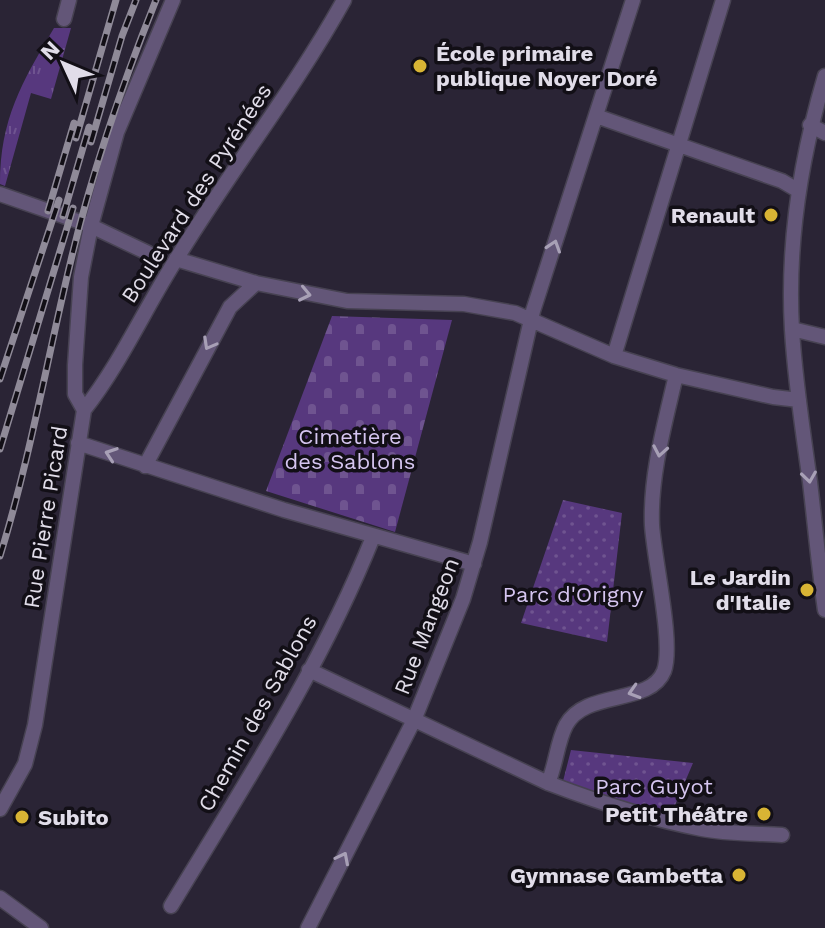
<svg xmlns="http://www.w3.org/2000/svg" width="825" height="928" font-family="'Work Sans',sans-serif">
<defs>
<pattern id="grass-tufts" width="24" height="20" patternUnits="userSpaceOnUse" patternTransform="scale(2)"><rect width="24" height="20" fill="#57387e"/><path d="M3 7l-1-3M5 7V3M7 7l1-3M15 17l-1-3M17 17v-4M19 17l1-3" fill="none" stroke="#6f5490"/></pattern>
<pattern id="cemetery-stones" width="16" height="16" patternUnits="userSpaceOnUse" patternTransform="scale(2)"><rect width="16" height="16" fill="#57387e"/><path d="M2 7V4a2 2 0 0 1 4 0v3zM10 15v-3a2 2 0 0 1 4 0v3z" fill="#6f5490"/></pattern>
<pattern id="park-dots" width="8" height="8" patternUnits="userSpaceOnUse" patternTransform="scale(2)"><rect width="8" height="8" fill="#57387e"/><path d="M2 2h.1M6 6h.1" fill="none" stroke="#6f5490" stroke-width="1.8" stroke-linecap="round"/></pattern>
</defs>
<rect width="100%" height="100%" fill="#2a2435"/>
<path fill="url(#grass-tufts)" d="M54 28H71L51 99 31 93 5 186 0 184C0 119 22 82 54 28Z"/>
<path fill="url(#cemetery-stones)" d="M332 316 452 320 395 532 266 491Z"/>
<path fill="url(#park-dots)" d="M563 500 622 513 607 642 521 623Z
M571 750 693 763 670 817 562 785Z"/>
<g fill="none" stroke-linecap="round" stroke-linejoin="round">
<g stroke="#474252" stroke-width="17">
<path id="minor" d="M64 19 69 0
M825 76C801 157 787 245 792 330 795 381 803 432 810 482 815 525 819 568 825 610
M596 116 782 181 799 191
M810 125 825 133
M0 194 89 225 148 253
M176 259 256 283 347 301 464 304 515 313 614 356 676 375 773 397 799 400
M792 329 825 337
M614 356 723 0
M84 410C121 363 145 308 177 258 230 171 294 90 344 0
M78 443 284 510 474 564
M145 466 230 307 256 283
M309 670 548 783C598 802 649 819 702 829 727 834 756 833 782 835
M548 783C556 765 557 742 566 725 586 689 650 706 664 671 674 644 654 559 652 525 650 475 665 423 676 375
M0 809 25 764 35 725 84 410 75 394V365L81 277 91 226 117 132 173 0
M0 898 41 928
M171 906C243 787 321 667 373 537
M308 928 414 720 463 599 480 542 533 311 633 0"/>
</g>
<use href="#minor" stroke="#635678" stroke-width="14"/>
<g stroke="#8f8a98" stroke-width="7">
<path id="rail" d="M76 138 116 0
M91 142 122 36 136 0
M48 211 74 123
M63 216 89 127
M0 379 59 200
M0 449 73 208
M0 556C30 459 47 359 71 260 92 171 122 85 156 0"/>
</g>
<use href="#rail" stroke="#120f16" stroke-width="4" stroke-dasharray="12" stroke-linecap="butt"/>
</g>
<defs><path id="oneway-chevron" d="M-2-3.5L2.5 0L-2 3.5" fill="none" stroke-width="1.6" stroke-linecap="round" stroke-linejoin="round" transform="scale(2)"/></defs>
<g stroke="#a8a0b6">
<use href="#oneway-chevron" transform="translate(554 246) rotate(-72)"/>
<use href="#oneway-chevron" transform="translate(305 294) rotate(12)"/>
<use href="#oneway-chevron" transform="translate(209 344) rotate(119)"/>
<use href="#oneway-chevron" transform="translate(660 451) rotate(100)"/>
<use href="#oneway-chevron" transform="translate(111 454) rotate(-161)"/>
<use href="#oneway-chevron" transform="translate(809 477) rotate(82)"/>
<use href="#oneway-chevron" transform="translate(634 692) rotate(163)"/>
<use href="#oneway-chevron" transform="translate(343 858) rotate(-63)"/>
</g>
<g fill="#d8b434" stroke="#120f16" stroke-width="3">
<circle cx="420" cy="66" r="8"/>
<circle cx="771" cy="215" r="8"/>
<circle cx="807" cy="590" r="8"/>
<circle cx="764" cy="814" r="8"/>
<circle cx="22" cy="817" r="8"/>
<circle cx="739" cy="875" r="8"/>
</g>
<g text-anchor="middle" stroke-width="7" stroke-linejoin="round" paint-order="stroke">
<g font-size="22" font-weight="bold" fill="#e1dde9" stroke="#120f16" text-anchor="end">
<text x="436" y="61" text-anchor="start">École primaire<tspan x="436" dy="25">publique Noyer Doré</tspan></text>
<text x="755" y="223">Renault</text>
<text x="791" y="585">Le Jardin<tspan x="791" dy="25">d'Italie</tspan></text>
<text x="748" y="822">Petit Théâtre</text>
<text x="38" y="825" text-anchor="start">Subito</text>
<text x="723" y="883">Gymnase Gambetta</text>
</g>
<g font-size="22" fill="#e1dde9" stroke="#120f16">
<text transform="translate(196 193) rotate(-57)" y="8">Boulevard des Pyrénées</text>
<text transform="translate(45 517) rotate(-81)" y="8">Rue Pierre Picard</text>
<text transform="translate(426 626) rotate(-69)" y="8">Rue Mangeon</text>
<text transform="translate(257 713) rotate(-61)" y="8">Chemin des Sablons</text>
</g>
<g font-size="22" fill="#d5c5f0" stroke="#120f16">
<text x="350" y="444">Cimetière<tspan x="350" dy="25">des Sablons</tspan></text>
<text x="573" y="602">Parc d'Origny</text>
<text x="654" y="794">Parc Guyot</text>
</g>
</g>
<g transform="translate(64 64) rotate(314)" stroke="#120f16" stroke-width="6" paint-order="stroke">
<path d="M0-6L14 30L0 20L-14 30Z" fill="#e1dde9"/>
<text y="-12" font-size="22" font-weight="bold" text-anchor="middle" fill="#e1dde9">N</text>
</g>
</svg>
